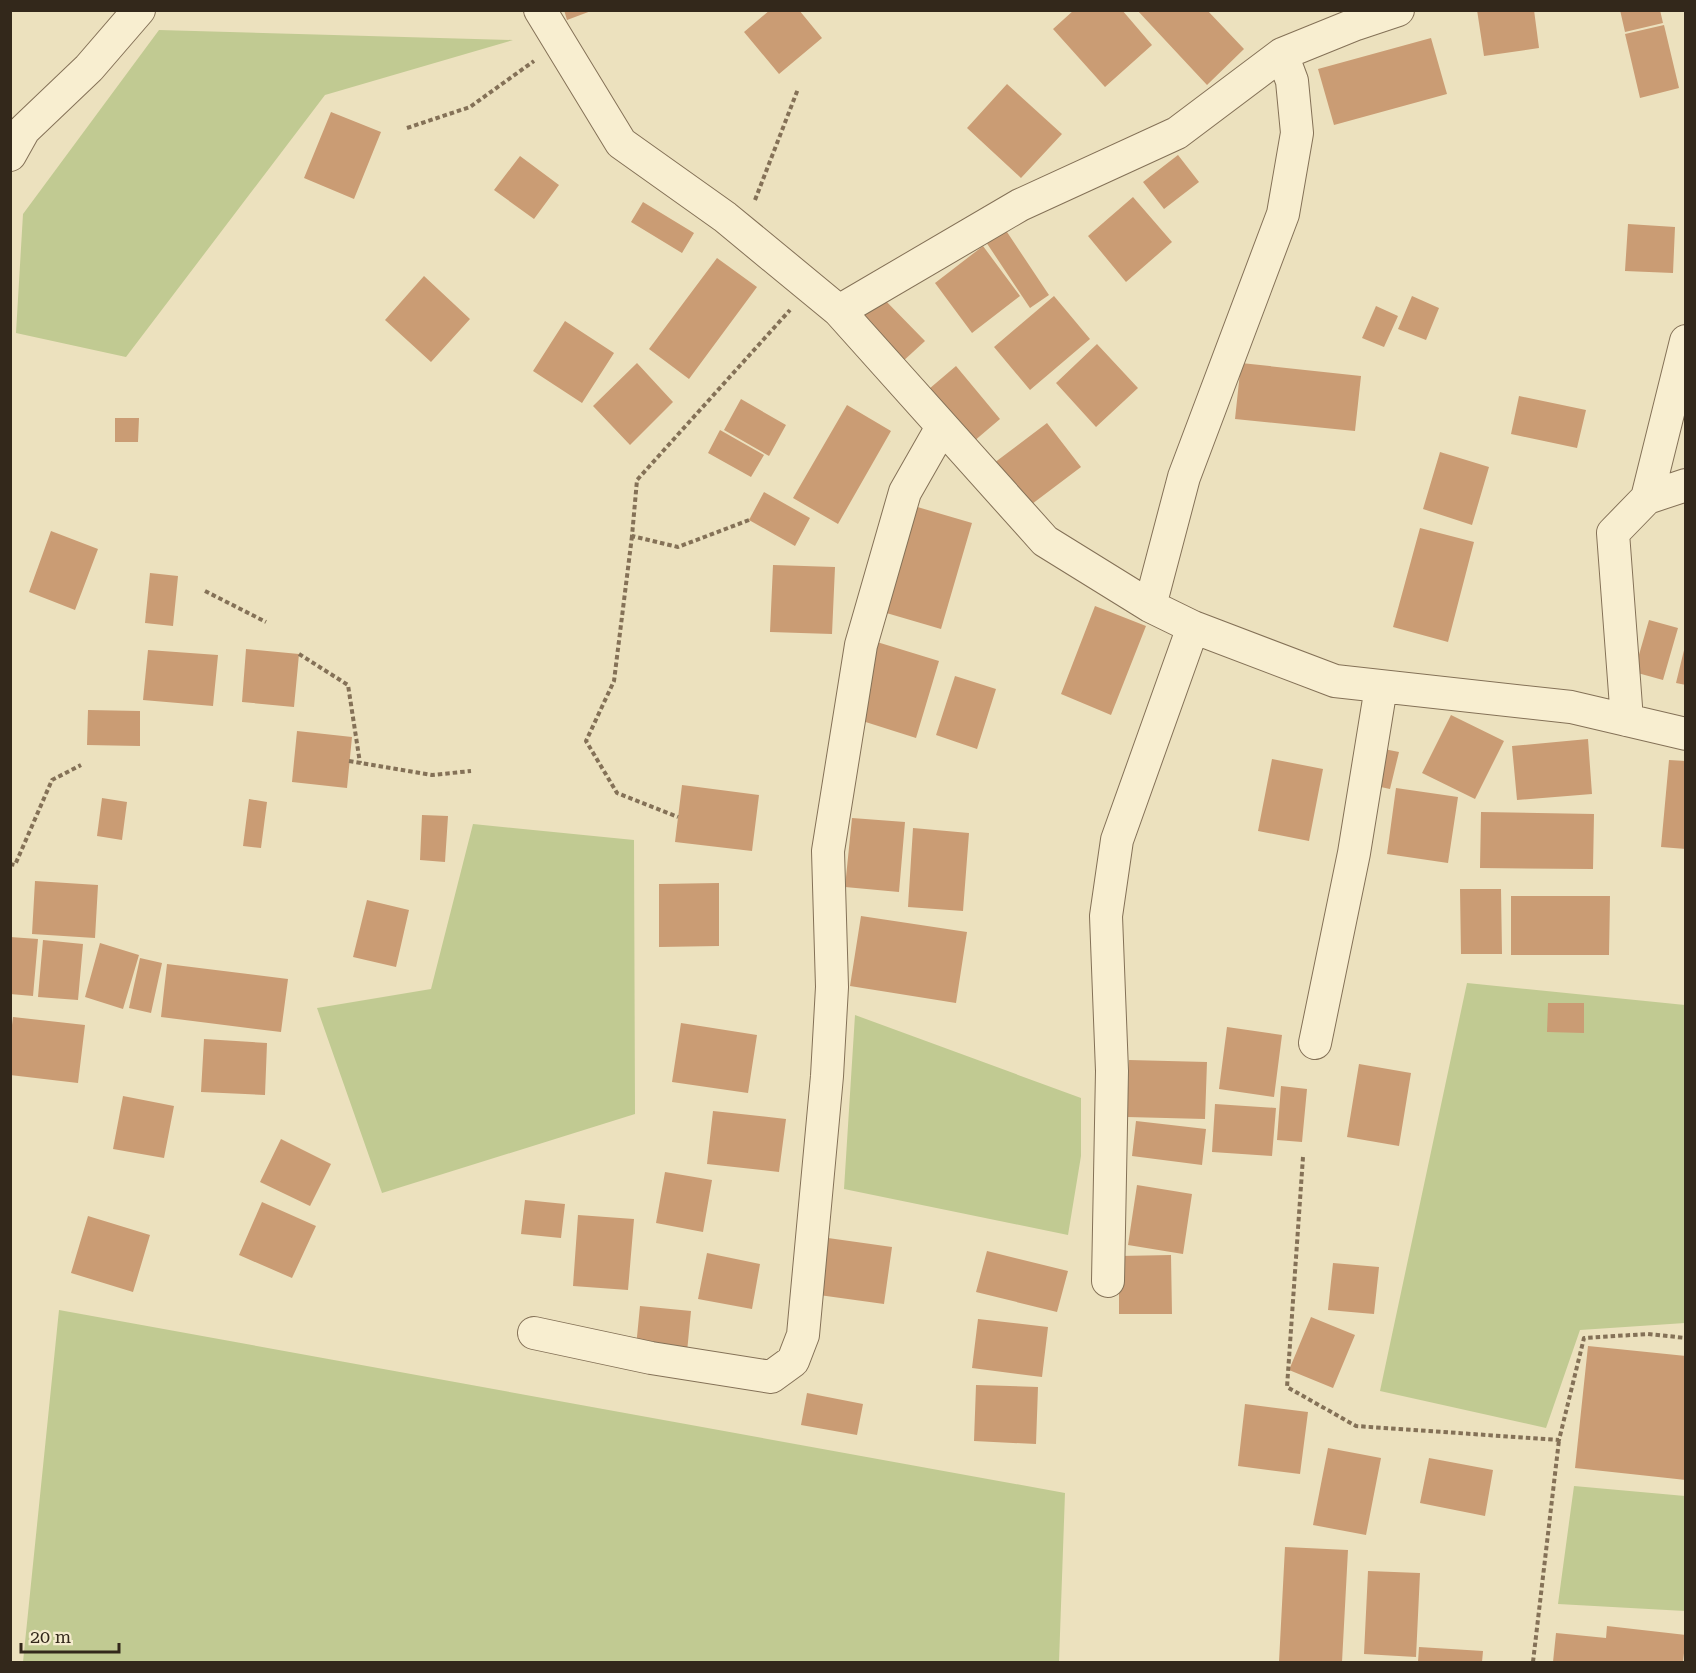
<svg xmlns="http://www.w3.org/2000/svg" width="1696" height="1673" font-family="'Roboto Serif',serif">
<rect width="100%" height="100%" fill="#ece1be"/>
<path fill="#c1ca92" d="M159 30 513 40 325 95 126 357 16 333 23 214Z
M473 824 634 840 635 1114 382 1193 317 1008 431 989Z
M1467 983 1685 1005V1323L1580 1330 1546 1428 1380 1391Z
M855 1015 1081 1098V1156L1068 1235 844 1189Z
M59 1310 1065 1493 1059 1662H23Z
M1574 1486 1685 1496V1611L1558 1604Z"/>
<path fill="#ca9c74" d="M564 10H591V11L567 20Z
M770 10H799L822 38 779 74 744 32Z
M1074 10H1122L1152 45 1105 87 1053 29Z
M1137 10H1207L1244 49 1207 85Z
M1477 10H1534L1539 48 1484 56Z
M1620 10H1660L1663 23 1625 32Z
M1664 25 1679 88 1640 98 1625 34Z
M1431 38 1447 94 1334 125 1318 69Z
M1007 84 1062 134 1021 178 967 128Z
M331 112 381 132 354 199 304 178Z
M1178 155 1199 182 1164 209 1143 182Z
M520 156 559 185 534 219 494 190Z
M1133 197 1172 242 1126 282 1088 236Z
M643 202 694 233 682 253 631 222Z
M1628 224 1675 227 1673 273 1625 271Z
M1003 226 1049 295 1030 308 984 239Z
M983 246 1020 296 972 333 935 283Z
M717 258 757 287 689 379 649 349Z
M424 276 470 319 431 362 385 320Z
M881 296 925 341 901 363 858 318Z
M1054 296 1090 339 1030 390 994 347Z
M1412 296 1439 308 1426 340 1398 329Z
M1376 306 1398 316 1384 347 1362 338Z
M565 321 614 353 582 403 533 371Z
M1097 344 1138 388 1096 427 1056 383Z
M637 363 673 402 630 445 593 406Z
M1241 363 1361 376 1355 431 1235 419Z
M956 366 1000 419 973 442 929 389Z
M1519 396 1586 410 1577 448 1511 434Z
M741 399 786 425 769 456 724 430Z
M847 405 891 431 838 524 793 498Z
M115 418H139L138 442H115Z
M1047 423 1081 467 1028 507 994 463Z
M720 430 764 455 751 477 708 453Z
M1440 452 1489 467 1472 525 1423 509Z
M764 492 810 518 795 546 749 520Z
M914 506 972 523 941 629 883 612Z
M1420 528 1474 542 1448 642 1393 627Z
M51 531 98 549 75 610 29 592Z
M773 565 835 567 832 634 770 632Z
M150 573 178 576 173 626 145 623Z
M1095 606 1146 626 1111 715 1061 694Z
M1649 620 1678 628 1663 680 1634 672Z
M877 642 939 661 916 738 853 718Z
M1685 646 1686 647V685L1676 683Z
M246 649 299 654 294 707 242 702Z
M148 650 218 655 213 706 143 700Z
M955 676 996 689 977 749 936 735Z
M88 710 140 711V746L87 745Z
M1451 715 1504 741 1475 799 1422 773Z
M297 731 352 737 347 788 292 782Z
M1588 739 1592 794 1517 800 1512 746Z
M1384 749 1399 752 1390 789 1376 786Z
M1272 759 1323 769 1309 841 1258 831Z
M1669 760 1686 761V849L1661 847Z
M682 785 759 795 752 851 675 842Z
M1396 788 1458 797 1448 863 1387 854Z
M102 798 127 802 122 840 97 836Z
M249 799 267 802 261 848 243 846Z
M1481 812 1594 814 1593 869 1480 868Z
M422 815 448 816 445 862 420 860Z
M852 818 905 822 899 892 845 887Z
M913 828 969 833 963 911 908 907Z
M35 881 98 885 95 938 32 934Z
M719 883V946L659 947V884Z
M1460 889H1501L1502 954H1461Z
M1511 896H1610L1609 955H1511Z
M367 900 409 910 396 967 353 957Z
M861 916 967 932 956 1003 850 986Z
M10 937 38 939 33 996 10 994Z
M43 940 83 944 78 1000 38 997Z
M100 943 139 955 123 1009 85 997Z
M140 958 162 963 151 1013 129 1008Z
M167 964 288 979 281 1032 161 1017Z
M1548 1003H1584V1033L1547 1032Z
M13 1017 85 1025 78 1083 10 1075V1041Z
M681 1023 757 1035 748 1093 672 1082Z
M1227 1027 1282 1035 1274 1097 1219 1089Z
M204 1039 267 1043 265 1095 201 1092Z
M1129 1060 1207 1062 1205 1119 1127 1117Z
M1359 1064 1411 1073 1399 1146 1347 1137Z
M1281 1086 1307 1089 1302 1142 1277 1140Z
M123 1096 174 1106 164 1158 113 1149Z
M1215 1104 1276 1108 1272 1156 1212 1152Z
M713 1111 786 1119 779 1172 707 1164Z
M1136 1121 1206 1129 1202 1165 1132 1156Z
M281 1139 331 1164 310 1206 260 1182Z
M665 1172 712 1180 703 1232 656 1223Z
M1137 1185 1192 1194 1183 1254 1128 1245Z
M525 1200 565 1204 561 1238 521 1234Z
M262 1202 316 1226 292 1278 239 1255Z
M578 1215 634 1219 628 1290 573 1286Z
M88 1216 150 1235 133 1292 71 1273Z
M828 1238 892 1247 884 1304 819 1295Z
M987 1251 1068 1271 1057 1312 976 1292Z
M707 1253 760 1264 752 1309 698 1299Z
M1171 1255 1172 1314H1119V1256Z
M1333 1263 1379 1267 1374 1314 1328 1310Z
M640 1306 691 1311 687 1352 636 1347Z
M1311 1317 1355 1335 1333 1388 1289 1370Z
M978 1319 1048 1327 1042 1377 972 1368Z
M1588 1346 1686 1356V1480L1575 1468Z
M976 1385 1038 1387 1036 1444 974 1441Z
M807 1393 863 1404 857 1435 801 1425Z
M1245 1404 1308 1412 1300 1474 1238 1466Z
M1328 1448 1381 1458 1366 1535 1313 1525Z
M1429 1458 1493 1470 1485 1516 1420 1503Z
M1285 1547 1348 1550 1342 1662H1279Z
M1368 1571 1420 1573 1416 1657 1364 1654Z
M1607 1626 1686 1635 1683 1662H1553L1556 1633 1606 1638Z
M1419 1647 1483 1651 1482 1662H1418Z"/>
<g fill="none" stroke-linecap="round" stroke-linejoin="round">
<g stroke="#847157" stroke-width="34">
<path id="minor" d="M540 10 621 143 725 217 839 311 1045 541 1150 606 1193 627 1335 681 1571 707 1686 734
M1282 54 1356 24 1398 10
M10 155 24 130 89 68 139 10
M839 311 1020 205 1177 133 1282 54 1292 81 1297 133 1283 214 1184 477 1150 606
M1647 498 1686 341
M1627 720 1613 533 1647 498 1686 485
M1315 1043 1354 853 1381 687
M1108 1281 1112 1071 1106 916 1117 840 1193 627
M534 1333 651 1358 771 1377 793 1361 803 1335 827 1076 832 987 828 851 861 645 905 492 942 427"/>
</g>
<path stroke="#847157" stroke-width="4" stroke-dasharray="4.5 3" stroke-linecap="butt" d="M407 128 470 107 534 61
M755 200 798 89
M749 520 678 547 632 536 637 480 790 310
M632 536 614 681 586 741 617 793 678 817
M205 591 266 622
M299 654 348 685 360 763
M349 761 432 775 471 771
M10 864 15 865 52 780 81 765
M1303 1157 1287 1387 1356 1426 1559 1440 1584 1338 1648 1334 1686 1338
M1533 1662 1559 1440"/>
<use href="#minor" stroke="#f8eed0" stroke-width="32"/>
</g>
<rect width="1696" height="1673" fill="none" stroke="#33281b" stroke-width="24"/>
<path d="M21 1643v9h98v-9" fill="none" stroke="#33281b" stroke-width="3"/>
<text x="30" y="1643" font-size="18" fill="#33281b" stroke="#f4ebcd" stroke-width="4.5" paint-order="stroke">20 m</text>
</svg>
